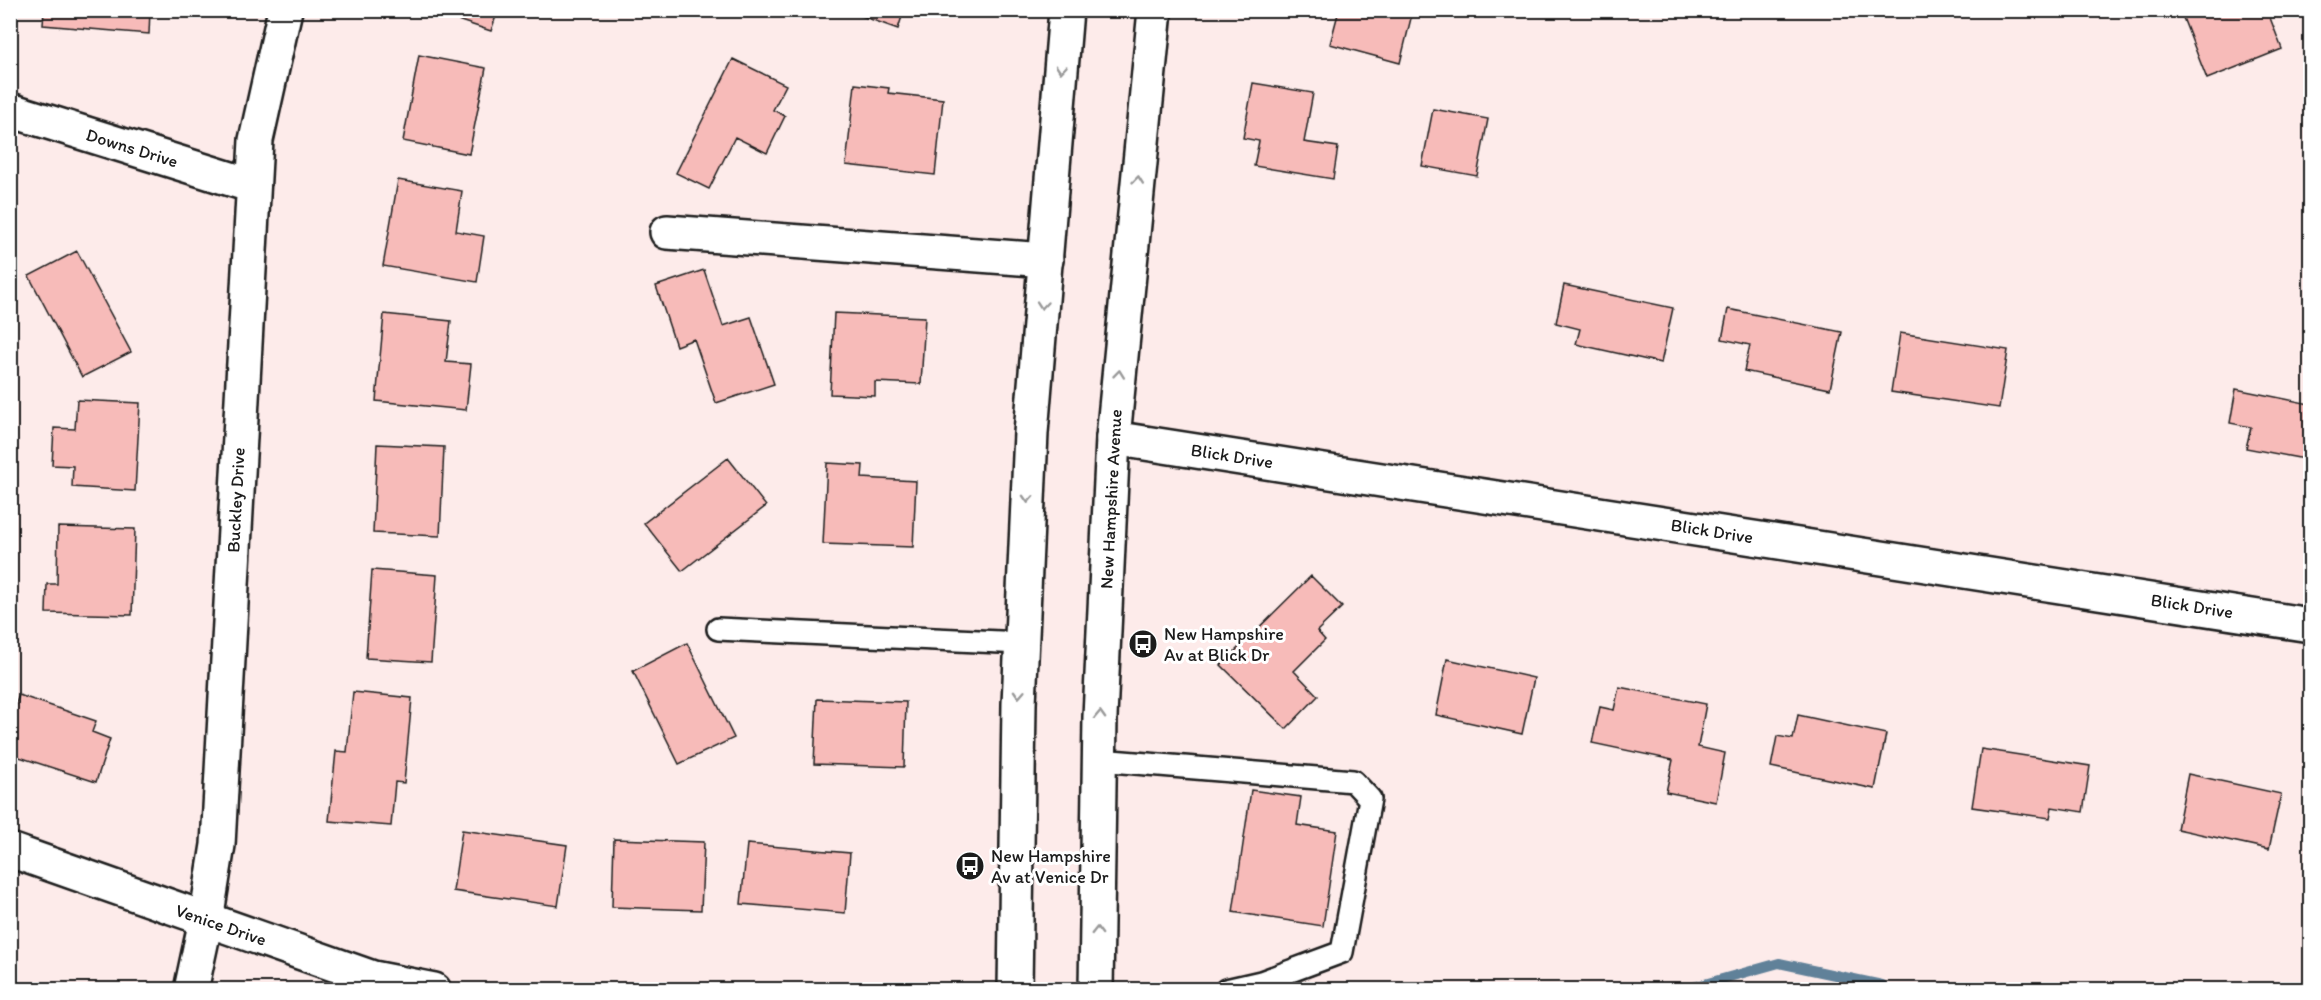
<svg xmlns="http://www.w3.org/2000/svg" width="2321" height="1000" font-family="Itim,sans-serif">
<rect width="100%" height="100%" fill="#fdebea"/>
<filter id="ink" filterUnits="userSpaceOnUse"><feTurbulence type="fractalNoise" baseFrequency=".0167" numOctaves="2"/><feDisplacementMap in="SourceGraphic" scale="12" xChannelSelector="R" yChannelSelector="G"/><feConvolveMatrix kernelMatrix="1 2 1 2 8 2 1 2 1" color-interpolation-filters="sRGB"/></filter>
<g filter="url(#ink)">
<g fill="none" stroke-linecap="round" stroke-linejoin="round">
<path stroke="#608199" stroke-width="10" d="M1683 990 1779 963 1882 985 1884 990"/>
</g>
<path fill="#f7bbb9" stroke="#1c1c1c" stroke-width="1.5" d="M44 10H150L149 34 43 25Z
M427 10H498L491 31Z
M845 10H904L898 29Z
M1339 10H1413L1400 63 1330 44Z
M2180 10H2267L2282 49 2207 79Z
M419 55 486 68 469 154 403 141Z
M733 59 786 85 773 110 785 116 767 153 735 137 709 189 676 173Z
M1253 83 1313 93 1304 142 1338 147 1333 179 1254 166 1259 141 1243 138Z
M855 84 889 88 888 93 943 99 935 175 846 165Z
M1433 109 1488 119 1477 176 1422 166Z
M398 180 462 191 456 231 484 236 477 282 383 266Z
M77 251 131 352 82 377 29 276Z
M704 270 723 326 751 317 774 384 716 403 694 339 676 346 656 286Z
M1564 285 1673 308 1661 363 1576 344 1580 329 1556 323Z
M1728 309 1842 332 1830 389 1744 371 1750 345 1722 339Z
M834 313 925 317 921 384 875 382V396L830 394Z
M384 314 451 321 446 362 471 364 466 410 376 401Z
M1900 333 2008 350 1999 408 1891 392Z
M2236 389 2310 404V460L2246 448 2251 427 2230 423Z
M77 400 140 403 135 491 72 487 73 466 52 465 54 428 75 429Z
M377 444 444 447 440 536 373 533Z
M728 458 766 506 682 571 644 523Z
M827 463 863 465 862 478 916 481 913 547 823 544Z
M58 527 135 529 132 615 46 613 47 584H57Z
M372 570 437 575 431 662 366 658Z
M1311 576 1342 607 1317 631 1325 640 1294 671 1318 696 1286 729 1221 665Z
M687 643 734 738 679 764 633 671Z
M1447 659 1534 678 1522 734 1436 715Z
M1619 687 1706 704 1698 747 1725 753 1716 802 1666 792 1673 760 1592 743 1600 707 1614 710Z
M353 692 412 698 404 783 395 782 391 826 329 821 336 751 347 752Z
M19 695 96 721 92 732 110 739 96 782 10 754V721Z
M817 699 906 702 904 767 814 764Z
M1798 715 1886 734 1875 789 1771 767 1777 736 1793 739Z
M1981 749 2090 766 2083 812 2052 807 2050 818 1972 807Z
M2188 774 2281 794 2269 849 2177 829Z
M1251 790 1301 797 1297 825 1337 831 1323 926 1233 912Z
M462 830 567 845 558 906 453 891Z
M614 839 704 842 701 910 612 907Z
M747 844 850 853 845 913 741 904Z"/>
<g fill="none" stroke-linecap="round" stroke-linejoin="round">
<g stroke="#1c1c1c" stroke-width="26">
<path id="lane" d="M718 629 1022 643
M1099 760 1353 781 1370 799 1342 952 1261 982 1226 990"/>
</g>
<g stroke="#1c1c1c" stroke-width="38">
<path id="street" d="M10 110 253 186
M667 232 1046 260
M1113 438 2310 625
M10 850 373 978 434 990
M191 990 206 920 218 845 256 140 285 10"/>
</g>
<g stroke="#1c1c1c" stroke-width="38">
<path id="primary" d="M1015 990 1019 704 1031 433 1066 10
M1096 990 1100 717 1113 438 1155 10"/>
</g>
<use href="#lane" stroke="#fff" stroke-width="21"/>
<use href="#street" stroke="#fff" stroke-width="33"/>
<use href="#primary" stroke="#fff" stroke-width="33"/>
</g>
<defs><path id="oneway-chevron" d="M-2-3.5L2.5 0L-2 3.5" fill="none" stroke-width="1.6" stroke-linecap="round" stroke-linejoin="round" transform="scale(1.5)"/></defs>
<g stroke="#999">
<use href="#oneway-chevron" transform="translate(1061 69) rotate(95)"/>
<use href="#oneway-chevron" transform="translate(1138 180) rotate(-84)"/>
<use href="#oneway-chevron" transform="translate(1042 305) rotate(95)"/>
<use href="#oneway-chevron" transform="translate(1119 374) rotate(-84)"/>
<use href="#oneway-chevron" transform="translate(1028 499) rotate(93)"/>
<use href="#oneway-chevron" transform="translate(1019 694) rotate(93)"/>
<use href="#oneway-chevron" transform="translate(1100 715) rotate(-88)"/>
<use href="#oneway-chevron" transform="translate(1097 931) rotate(-89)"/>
</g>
</g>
<defs>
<g id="bus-disc" transform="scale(1.5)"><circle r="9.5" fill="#1c1c1c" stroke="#fff"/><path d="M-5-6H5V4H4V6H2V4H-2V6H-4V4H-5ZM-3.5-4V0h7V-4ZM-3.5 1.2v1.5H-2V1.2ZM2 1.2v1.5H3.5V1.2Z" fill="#fff"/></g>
</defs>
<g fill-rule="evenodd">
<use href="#bus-disc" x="1143" y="644"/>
<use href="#bus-disc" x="970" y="866"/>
</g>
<g text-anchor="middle" stroke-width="6" stroke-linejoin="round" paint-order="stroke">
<g font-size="18" fill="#1c1c1c" stroke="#fff">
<text transform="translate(132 148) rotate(17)" y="6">Downs Drive</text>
<text transform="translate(1232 456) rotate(9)" y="6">Blick Drive</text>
<text transform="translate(1111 499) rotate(-87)" y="6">New Hampshire Avenue</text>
<text transform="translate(236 500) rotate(-87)" y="6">Buckley Drive</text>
<text transform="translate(1712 531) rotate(9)" y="6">Blick Drive</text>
<text transform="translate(2192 606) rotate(9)" y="6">Blick Drive</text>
<text transform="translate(221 925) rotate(19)" y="6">Venice Drive</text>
</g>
<g font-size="18" fill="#1c1c1c" stroke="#fff" text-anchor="start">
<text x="1164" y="640">New Hampshire<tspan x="1164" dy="21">Av at Blick Dr</tspan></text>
<text x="991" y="862">New Hampshire<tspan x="991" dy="21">Av at Venice Dr</tspan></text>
</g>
</g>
<rect width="2321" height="1000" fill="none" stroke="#fff" stroke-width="36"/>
<rect x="18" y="18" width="2285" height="964" fill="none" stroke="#1c1c1c" stroke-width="2" filter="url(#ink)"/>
</svg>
